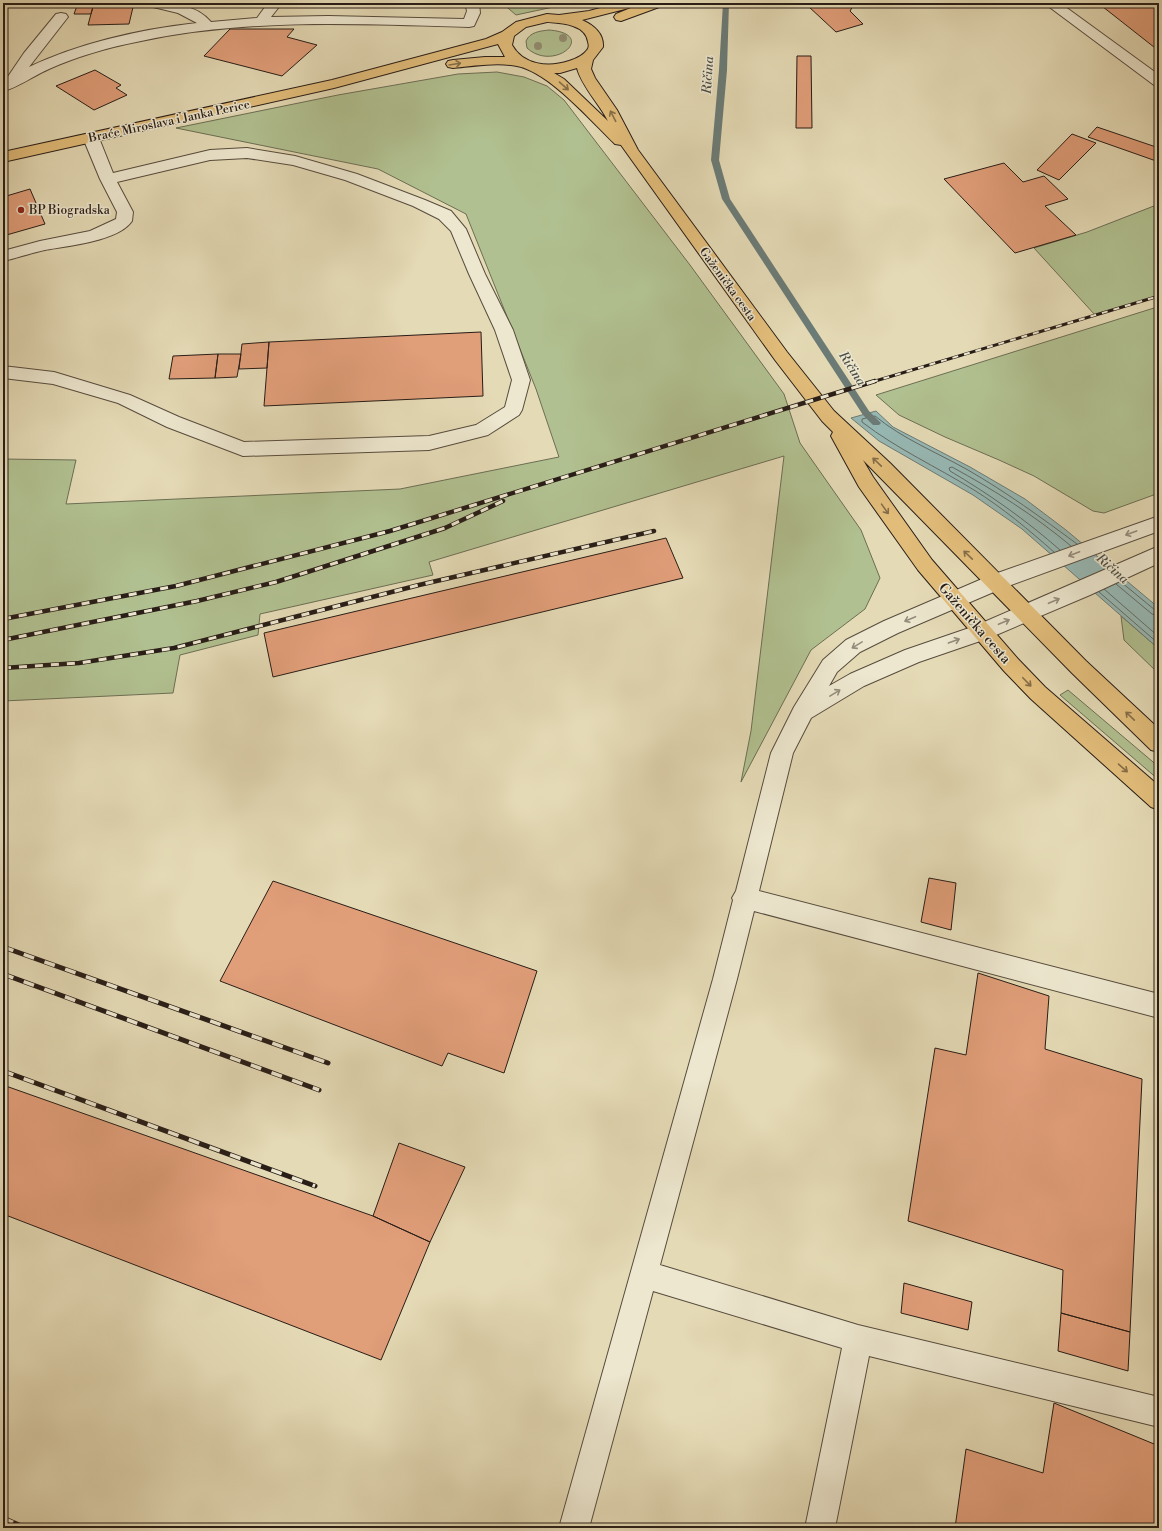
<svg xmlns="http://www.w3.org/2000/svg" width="1162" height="1531" font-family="'Libre Bodoni',serif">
<rect width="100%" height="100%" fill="#e4dab5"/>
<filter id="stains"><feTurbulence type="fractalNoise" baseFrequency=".005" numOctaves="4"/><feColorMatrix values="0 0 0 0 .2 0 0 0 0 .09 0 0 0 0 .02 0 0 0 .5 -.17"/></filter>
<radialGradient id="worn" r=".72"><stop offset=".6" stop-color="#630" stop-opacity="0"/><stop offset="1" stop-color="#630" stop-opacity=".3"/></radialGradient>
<path fill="#b1c090" stroke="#6c6e54" d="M502 3H572L516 15Z
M549 30C599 34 554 73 527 48L526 41C530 32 540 31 549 30Z
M497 72 524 77 547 86 564 100 690 265 784 394 800 443 861 530 880 578 865 609 811 650 741 782 751 731 784 456 429 562 433 575 260 614 258 635 180 655 173 693 3 701V459L76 460 66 504 400 489 559 457 536 389 466 214 378 169 176 128 338 95 458 74Z
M1159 204V296L1095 315 1034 248 1087 232Z
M1154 308 1159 313V493L1104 513 1093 511 1034 476 999 460 945 437 899 415 876 395Z
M1121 616 1159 649V674L1124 640Z
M1068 690 1159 767V780L1060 695Z"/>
<path fill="#97b9b5" stroke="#6b7b76" d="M876 411 893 427 970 467 1025 499 1066 530 1159 608V649L1022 529 973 495 879 441 851 418Z"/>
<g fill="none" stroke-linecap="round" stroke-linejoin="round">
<path stroke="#606b66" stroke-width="1" d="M1060 550C1026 520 989 494 950 471L949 468 952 467C994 490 1034 515 1071 546
M1054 552C1029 530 1003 508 974 490 937 467 897 449 862 422V419L875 416C903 439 936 452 968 470 1006 492 1042 518 1077 544
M1121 582 1155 610 1159 611
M1116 584 1152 614 1159 616
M1104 589 1159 637
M1099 592 1159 644"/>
<path fill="#6b7b76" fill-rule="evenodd" d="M723 3H729L727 70 719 160 730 199 869 411 881 423 879 425H873L863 415 722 199 711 160 719 70Z"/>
</g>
<path fill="#e09e79" stroke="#281d17" d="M78 3H99H94L91 14H74Z
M94 3H134L129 24 88 25Z
M809 3H864L853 6 850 11 863 24 836 32 808 6Z
M1098 3H1159V51Z
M230 29H294L287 37 317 45 282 76 204 56Z
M797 56H811L812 128H796Z
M95 70 121 85 116 88 127 95 94 110 56 86Z
M1097 127 1159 148V162L1088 137Z
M1072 134 1096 143 1059 180 1037 170Z
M1004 163 1023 182 1044 176 1068 199 1045 206 1076 235 1015 253 944 179Z
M30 189 45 224 3 236V197Z
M481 332 483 396 264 406 269 342Z
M269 342 267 368 239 369 242 344Z
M218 354 215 378 169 379 173 356Z
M218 354H241L237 377 215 378Z
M666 538 683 578 273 677 264 633Z
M929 878 956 883 951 930 921 922Z
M273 881 537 971 504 1073 448 1053 442 1066 220 981Z
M978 973 1049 996 1045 1049 1142 1079 1130 1332 1061 1313 1063 1270 908 1221 935 1048 966 1055Z
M3 1085 373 1216 430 1242 381 1360 3 1214Z
M399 1143 465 1167 430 1242 373 1216Z
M904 1283 972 1302 968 1330 901 1313Z
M1061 1313 1130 1332 1128 1371 1058 1351Z
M1054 1403 1159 1446V1528H955L966 1449 1043 1473Z"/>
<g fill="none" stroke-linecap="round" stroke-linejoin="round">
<g stroke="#574c3e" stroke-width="2">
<path id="minor" d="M147 3C170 3 195 3 211 22L257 18 268 3H282L271 17 328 16 464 19 467 11 465 3H479L480 13 474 26 469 27C360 24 249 18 141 41 110 47 78 56 49 69 35 75 17 88 3 91V81L7 78 24 53 56 14 61 13 66 14 68 17 29 67C80 43 142 29 197 23L178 13 149 6Z
M1044 3H1060L1159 75V86L1154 85Z
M91 133 96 135 99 138 113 173 210 150 247 148 295 156 357 174 425 200 451 211 466 229 485 274 513 330 530 380 522 410 519 415 488 435 429 450 243 456 167 427 118 403 53 384 3 378V366L54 372 130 395 179 417 244 442 429 436 476 425 505 407 512 380 495 330 469 274 451 231 439 219 413 206 345 180 293 165 247 158 210 160 117 182 133 212 132 221C119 241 67 246 45 250 31 253 17 258 3 261V251L40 241 90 231 116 219 117 212 100 179 83 138 86 135Z
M1159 516V531L1003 588 898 633 860 652 837 672 829 686 850 674 905 650 975 626 1159 546V563L1090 595 989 638 919 662 864 686 811 718 793 753 759 891 1159 994V1018L754 911 737 979 660 1265 858 1325 1159 1397V1427L869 1356 835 1528H805L842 1348 653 1291 589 1528H559L713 979 733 900 732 898 736 891 771 753 794 707 823 660 846 640 884 621 989 576Z"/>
</g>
<g stroke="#281d17" stroke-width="2">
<path id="major" d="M619 3H641L639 5 645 3H664L662 6 621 21 616 20 614 17 616 14 633 7 582 20C593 25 604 33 603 47L593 60 591 69 595 78 617 110 638 150 787 352 834 411 890 463 1086 661 1159 729V752L1151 750 1072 673 863 460 873 477 932 560 1018 659 1045 687 1159 786V810L1151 807 1031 699 1004 671 918 570 859 487 831 436 833 432 822 421 775 360 621 145 615 144C591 121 549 72 517 66 497 62 474 66 453 68L448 67 446 64 448 61 453 60 485 57H505L498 44 334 88 3 162V152L332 80 486 39 502 32 516 22 547 14 559 15 589 11ZM547 22C561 23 586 24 588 42 589 45 589 48 587 50 583 56 575 59 569 61 548 68 523 65 512 45L514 36 526 27ZM577 68C581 85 600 105 608 121L564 79 554 73H560Z"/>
</g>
<use href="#minor" fill="#ede7cf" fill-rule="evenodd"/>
<use href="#major" fill="#e2bd7a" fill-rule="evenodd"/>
<g stroke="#281d17" stroke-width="3">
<path id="rail-far2" d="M872 382 1159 296"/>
</g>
<g stroke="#281d17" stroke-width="4.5">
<path id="rail-far1" d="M3 619 176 586 390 531 875 381
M3 640 197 601 276 582 445 528 503 501
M3 668 79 663 174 648 419 585 654 531"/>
</g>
<g stroke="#281d17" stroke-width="5">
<path id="rail" d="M3 947 328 1063
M3 974 319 1090
M3 1071 315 1186
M3 1518 26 1528"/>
</g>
<use href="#rail-far2" stroke="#ede7cf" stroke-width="2" stroke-dasharray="6" stroke-linecap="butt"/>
<use href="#rail-far1" stroke="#ede7cf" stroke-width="3" stroke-dasharray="8" stroke-linecap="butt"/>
<use href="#rail" stroke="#ede7cf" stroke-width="3.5" stroke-dasharray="11" stroke-linecap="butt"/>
</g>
<g fill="#938d72">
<circle cx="563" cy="38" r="4"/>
<circle cx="538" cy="46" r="4"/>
</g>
<defs><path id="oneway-shaft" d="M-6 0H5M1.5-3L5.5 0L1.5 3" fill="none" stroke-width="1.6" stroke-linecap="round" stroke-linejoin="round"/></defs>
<g stroke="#856d48">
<use href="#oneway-shaft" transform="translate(455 64) rotate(-9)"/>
<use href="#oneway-shaft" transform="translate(564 86) rotate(41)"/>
<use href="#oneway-shaft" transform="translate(613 116) rotate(-117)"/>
<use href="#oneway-shaft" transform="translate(877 462) rotate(-136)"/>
<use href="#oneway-shaft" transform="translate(885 509) rotate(55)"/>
<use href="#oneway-shaft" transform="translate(968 555) rotate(-136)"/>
<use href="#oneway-shaft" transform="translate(1027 682) rotate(46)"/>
<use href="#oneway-shaft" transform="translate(1130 716) rotate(-136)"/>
<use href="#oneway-shaft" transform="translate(1123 768) rotate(41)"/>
</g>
<g stroke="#948c7c">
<use href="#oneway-shaft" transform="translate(1131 533) rotate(160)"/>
<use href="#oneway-shaft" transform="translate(1074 554) rotate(159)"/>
<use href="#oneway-shaft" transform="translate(1054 601) rotate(-23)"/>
<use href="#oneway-shaft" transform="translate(910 619) rotate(157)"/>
<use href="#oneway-shaft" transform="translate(1004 622) rotate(-23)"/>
<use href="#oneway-shaft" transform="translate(954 641) rotate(-20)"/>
<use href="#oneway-shaft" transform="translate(857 645) rotate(149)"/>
<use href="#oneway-shaft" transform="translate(835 693) rotate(-31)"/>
</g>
<circle fill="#8f2418" stroke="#ede7cf" stroke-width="1.5" cx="21" cy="210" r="4"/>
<g text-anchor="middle" stroke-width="3" stroke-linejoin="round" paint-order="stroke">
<g font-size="12" fill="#281d17" stroke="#ede7cf">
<text transform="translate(169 121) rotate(-12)" y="4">Braće Miroslava i Janka Perice</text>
<text transform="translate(728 284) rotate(54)" y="4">Gaženička cesta</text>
</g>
<g font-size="12" fill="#281d17" stroke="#ede7cf" text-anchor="start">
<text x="29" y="214">BP Biogradska</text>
</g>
<g font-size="13" font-style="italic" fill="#494c46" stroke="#ede7cf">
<text transform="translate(707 75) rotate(-86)" y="5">Ričina</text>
<text transform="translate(853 368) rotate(57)" y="5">Ričina</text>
<text transform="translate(1113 568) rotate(41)" y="5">Ričina</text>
</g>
<g font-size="14" fill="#281d17" stroke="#ede7cf">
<text transform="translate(975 623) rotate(49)" y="5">Gaženička cesta</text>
</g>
</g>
<rect width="1162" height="1531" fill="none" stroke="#e4dab5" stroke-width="16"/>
<rect x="4" y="4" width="1154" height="1523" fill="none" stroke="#281d17" stroke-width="2"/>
<rect x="8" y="8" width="1146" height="1515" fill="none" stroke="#281d17"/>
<rect width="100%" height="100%" filter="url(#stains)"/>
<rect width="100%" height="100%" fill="url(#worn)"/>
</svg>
